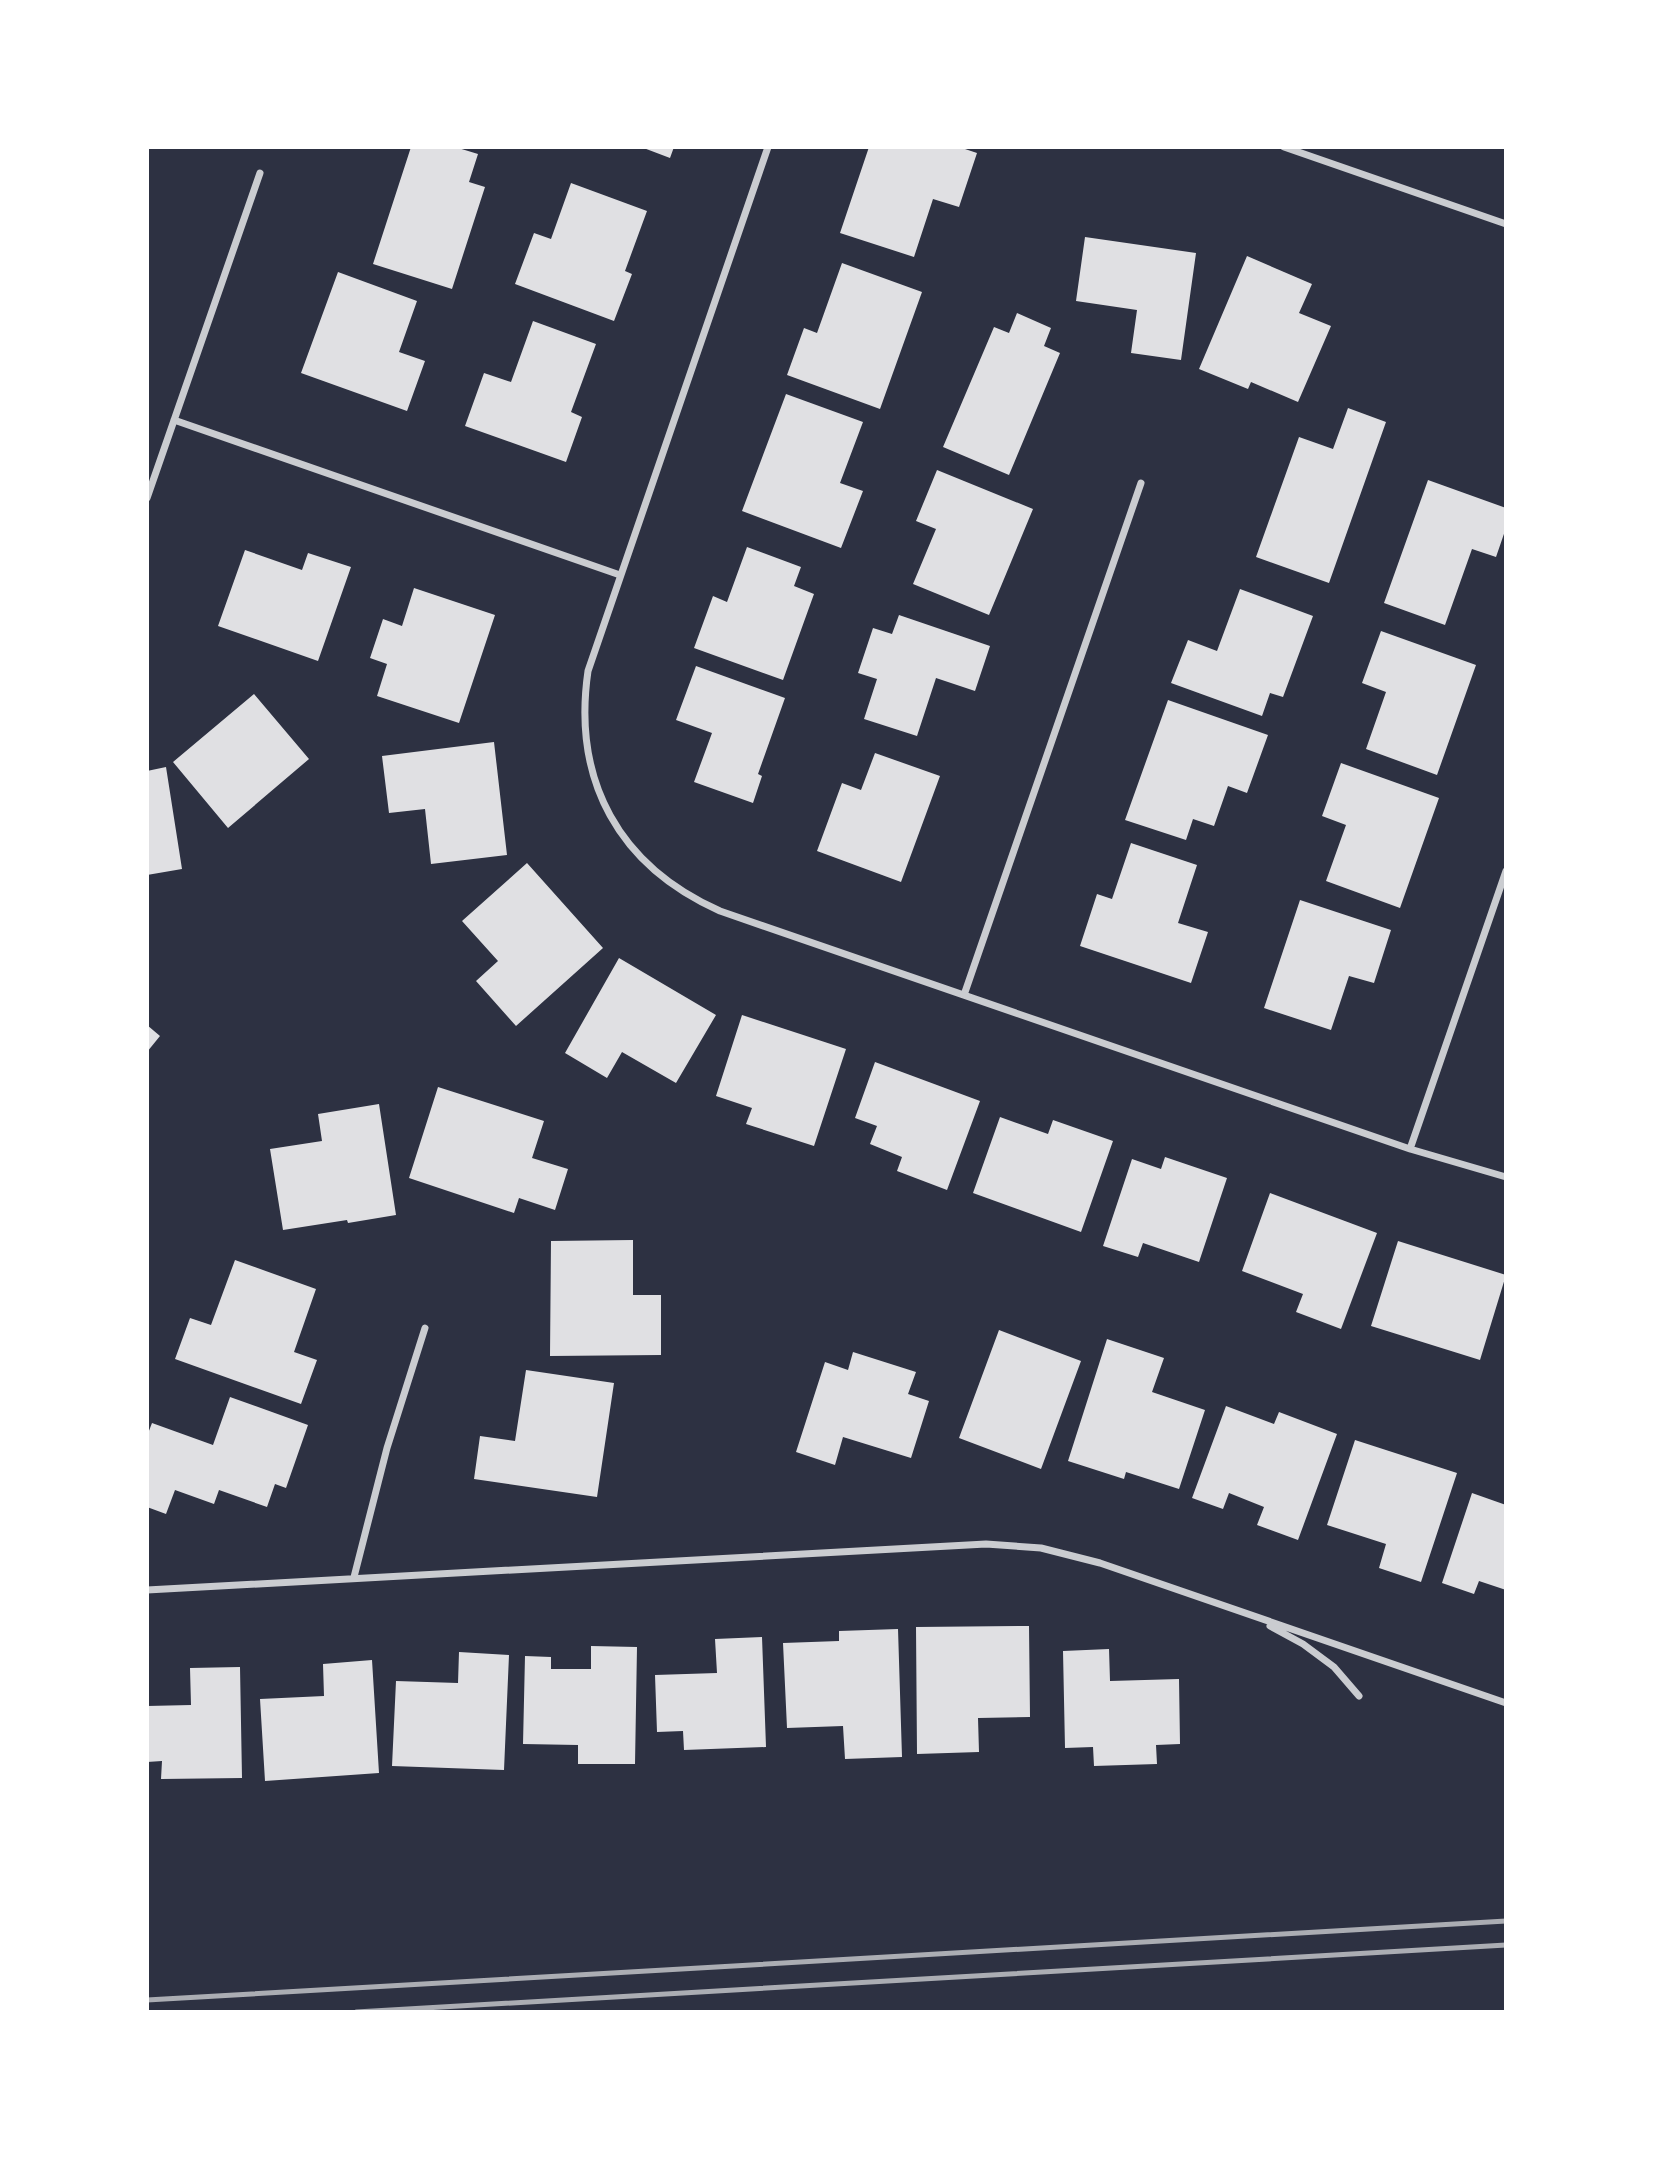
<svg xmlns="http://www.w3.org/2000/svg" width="1653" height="2159" font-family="Roboto,sans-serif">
<rect width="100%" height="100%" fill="#2d3142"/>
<path fill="#e0e0e3" d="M411 147H455L478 154 469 182 485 187 452 289 373 264Z
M641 147H674L670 158Z
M869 147H959L977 153 959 207 933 199 914 257 840 233Z
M571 183 647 211 625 271 632 274 614 321 515 284 534 233 551 239Z
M1085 237 1196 253 1181 360 1131 353 1137 310 1076 301Z
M1247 256 1312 284 1299 313 1331 326 1298 402 1251 382 1248 389 1199 369Z
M842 263 922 292 880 409 787 375 804 328 817 333Z
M338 272 417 301 399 352 425 361 407 411 301 373Z
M1017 313 1051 328 1044 346 1060 353 1009 475 943 447 994 327 1009 333Z
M533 321 596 344 571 412 582 417 566 462 465 426 484 373 511 382Z
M786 394 863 422 840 483 863 491 841 548 742 511Z
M1348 408 1386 422 1329 583 1256 557 1299 437 1333 449Z
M937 470 1033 509 989 615 913 584 936 529 916 521Z
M1428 480 1506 508V528L1496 557 1472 549 1445 625 1384 603Z
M747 547 801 567 794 586 814 594 783 680 694 648 713 596 727 602Z
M245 550 302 570 308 553 351 567 318 661 218 626Z
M414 588 495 615 459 723 377 696 387 664 370 658 383 619 402 626Z
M1240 589 1313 616 1283 697 1270 693 1262 716 1171 683 1188 640 1217 651Z
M899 615 990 646 975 691 936 678 917 736 864 719 877 679 858 673 873 628 892 634Z
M1381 631 1476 665 1437 775 1366 749 1386 692 1362 683Z
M696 666 785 698 758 774 762 776 753 803 694 782 712 733 676 720Z
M254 694 309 759 228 828 173 762Z
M1168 700 1268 735 1247 793 1228 786 1214 826 1193 819 1186 840 1125 820Z
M494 742 507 855 431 864 425 809 389 813 382 756Z
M875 753 940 776 901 882 817 851 842 783 861 790Z
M1341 763 1439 798 1400 908 1326 881 1346 825 1322 816Z
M166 767 182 869 147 875V771Z
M1131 843 1197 865 1178 923 1208 932 1191 983 1080 946 1097 894 1112 899Z
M527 863 603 948 516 1026 476 981 498 961 462 921Z
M1300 900 1391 930 1374 983 1349 976 1331 1030 1264 1008Z
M619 958 716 1015 676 1083 622 1052 607 1078 565 1053Z
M742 1015 846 1049 814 1146 746 1124 752 1108 716 1096Z
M147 1025 160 1036 147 1052Z
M875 1062 980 1101 947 1190 897 1171 902 1157 870 1144 877 1126 855 1118Z
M438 1087 544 1121 532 1158 568 1169 555 1210 519 1198 514 1213 409 1178Z
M379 1104 396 1215 348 1223 347 1220 283 1230 270 1149 322 1141 318 1114Z
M1000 1117 1048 1134 1053 1120 1113 1141 1081 1232 973 1193Z
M1165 1157 1227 1178 1199 1262 1143 1243 1138 1257 1103 1246 1132 1159 1161 1169Z
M1270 1193 1377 1233 1341 1329 1296 1312 1303 1294 1242 1271Z
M633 1240V1295H661V1355L550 1356 551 1241Z
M1398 1241 1506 1275 1480 1360 1371 1326Z
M235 1260 316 1289 294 1352 317 1360 301 1404 175 1359 190 1318 211 1325Z
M999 1330 1081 1361 1041 1469 959 1438Z
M1107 1339 1164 1358 1152 1392 1205 1410 1179 1489 1126 1472 1124 1479 1068 1461Z
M853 1352 916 1372 908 1394 929 1401 911 1458 843 1437 835 1465 796 1452 825 1362 848 1370Z
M526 1370 614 1383 597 1497 474 1479 480 1436 515 1441Z
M230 1397 308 1425 286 1488 275 1484 267 1507 219 1490 214 1504 175 1490 166 1514 147 1507V1436L152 1423 213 1445Z
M1226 1406 1274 1424 1279 1412 1337 1434 1298 1540 1257 1525 1264 1507 1229 1493 1223 1509 1192 1498Z
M1355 1440 1457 1473 1421 1582 1379 1568 1386 1544 1327 1525Z
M1472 1493 1506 1505V1590L1479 1581 1474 1594 1442 1583Z
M1029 1626 1030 1717 978 1718 979 1752 917 1754 916 1627Z
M898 1629 902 1757 845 1759 843 1726 787 1728 783 1643 839 1641V1631Z
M762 1637 766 1747 684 1750 683 1731 657 1732 655 1675 717 1673 715 1639Z
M591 1646 637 1647 635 1764H578V1745L523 1744 525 1656 551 1657V1669H591Z
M1109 1649 1110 1681 1179 1679 1180 1744 1156 1745 1157 1764 1094 1766 1093 1747 1065 1748 1063 1651Z
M459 1652 509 1655 504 1770 392 1766 396 1681 458 1683Z
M372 1660 379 1773 265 1781 260 1699 324 1696 323 1664Z
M240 1667 242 1778 161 1779 162 1761 147 1762V1706L191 1705 190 1668Z"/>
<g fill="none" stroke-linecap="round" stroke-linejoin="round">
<path stroke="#caccd0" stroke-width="7" d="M768 147 588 671C572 781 619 866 720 911L1410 1149 1506 1177
M1284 147 1506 224
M174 420 620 575
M147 498 260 173
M964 995 1141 483
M1410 1149 1506 871
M354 1577 387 1448 425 1328
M147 1590 986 1544 1041 1548 1100 1563 1506 1703
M1270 1626 1303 1644 1334 1667 1359 1696"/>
<path stroke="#abadb3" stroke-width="5" d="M147 2000 1506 1921
M356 2012 1506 1945"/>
</g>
<rect width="1653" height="2159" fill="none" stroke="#ffffff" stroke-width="298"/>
</svg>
